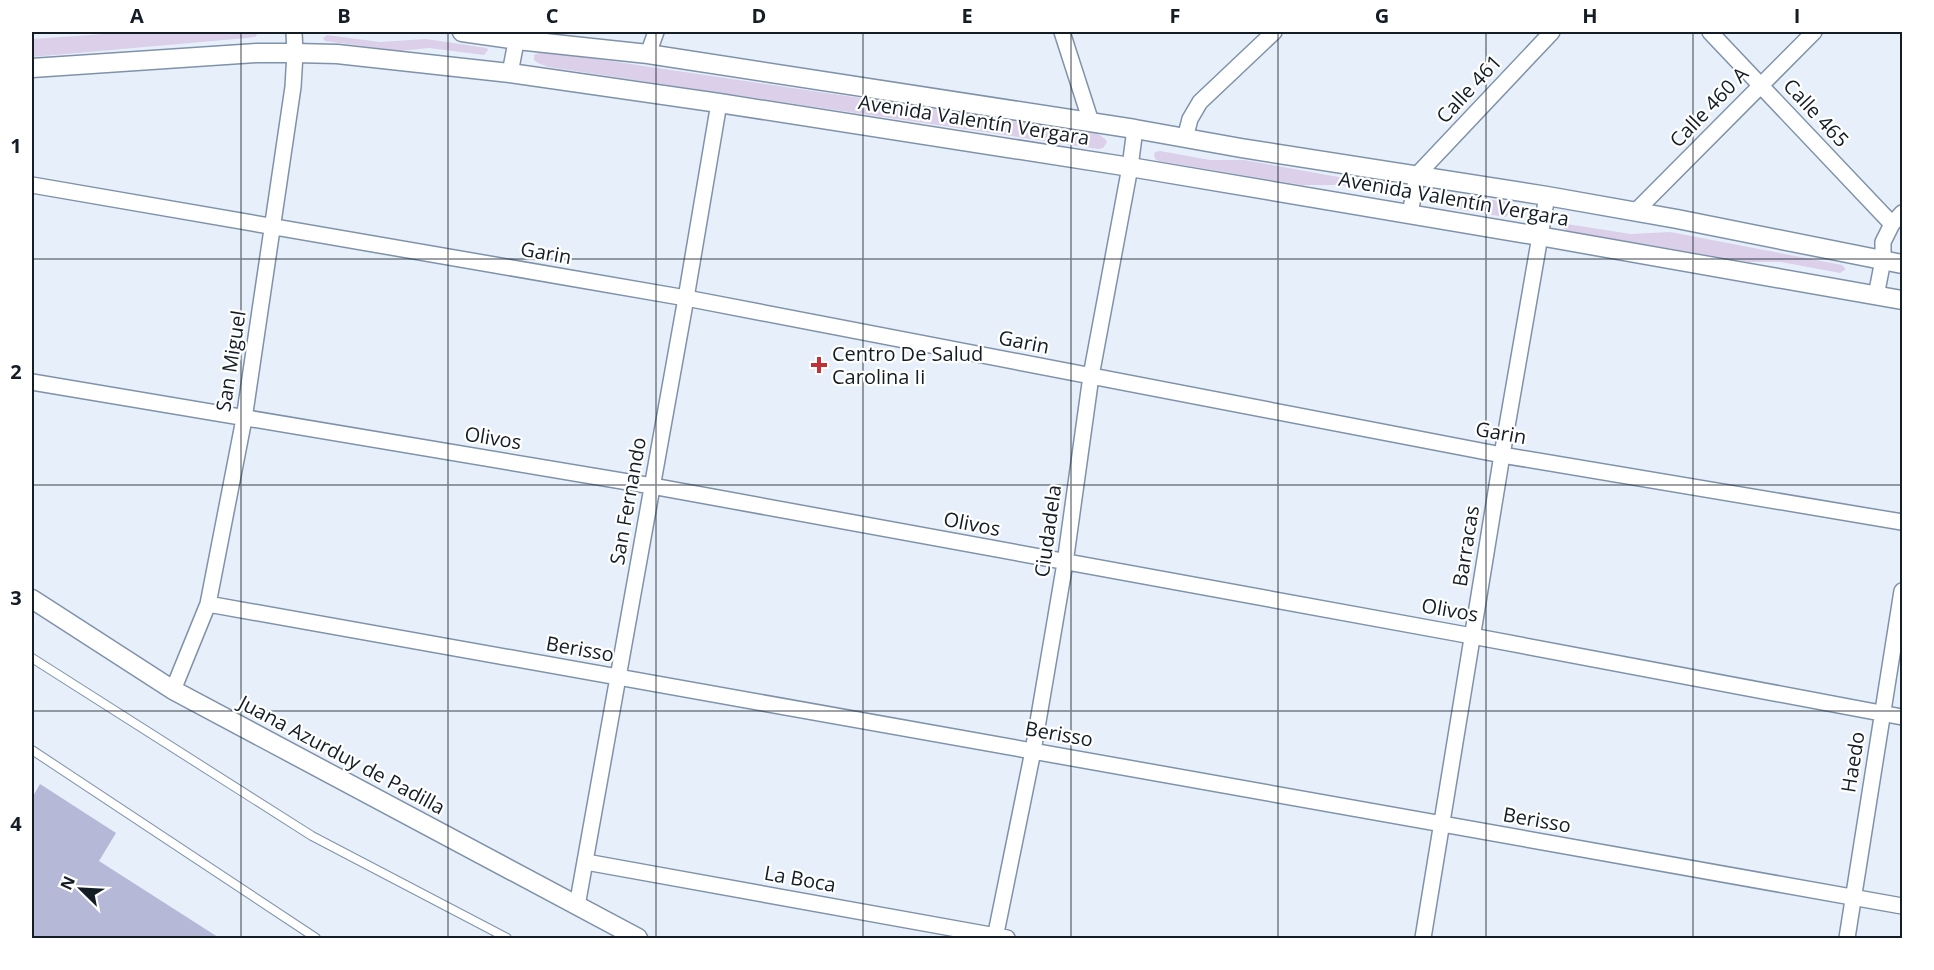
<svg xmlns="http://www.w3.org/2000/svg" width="1934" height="970" font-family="'Open Sans',sans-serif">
<rect width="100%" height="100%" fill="#e7f0fa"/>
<path fill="#dbcfe9" d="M133 32H259L255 37 247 38 32 57V39Z
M327 35 380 42 426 39 487 48 488 50 484 55 429 48 399 51 325 41 323 38Z
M543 51 1097 133 1105 139 1107 142 1103 148 1098 149 548 67 538 63 534 60V55Z
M1160 151 1210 160H1244L1395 187 1392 193 1340 185H1302L1159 161 1155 159 1154 155 1155 152Z
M1450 193 1506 202 1512 208V212L1505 217 1450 208 1446 207 1443 199Z
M1567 224 1631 234 1670 232 1842 265 1846 269 1840 273 1781 262H1749L1568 231 1563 228Z"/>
<path fill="#b5b8d6" d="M40 784 116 833 99 861 221 939H32V798Z"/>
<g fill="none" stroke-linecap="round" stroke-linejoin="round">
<g stroke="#7f92aa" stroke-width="10">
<path id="service" d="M32 658 312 836 507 938
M32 750 316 938"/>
</g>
<g stroke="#7f92aa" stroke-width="18">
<path id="minor" d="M1062 32 1091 122
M1710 32 1892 224
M648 54 656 32
M510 73 518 32
M1185 138 1190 119 1200 102 1274 32
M32 185 686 298 1502 455 1902 522
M1635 212 1814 32
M1410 214 1417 175 1552 32
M1876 296 1883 260V242L1892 224 1902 213
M32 382 652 486 1472 636 1902 717
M208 604 1902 906
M173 690 208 604 244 419 293 87 295 53 294 32
M586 862 1007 938
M577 906 686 298 719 103
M995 938 1033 751 1065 563 1091 376 1130 167 1135 129
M1423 938 1502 455 1547 196
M1847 938 1902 591"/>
</g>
<g stroke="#7f92aa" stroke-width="21">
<path id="tertiary" d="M462 32 517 40 648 54 1135 129 1241 148 1547 196 1677 219 1902 264
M32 68 257 53H295L337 54 510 73 719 103 1130 167 1539 236 1902 300
M32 599 173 690 638 938"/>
</g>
<use href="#service" stroke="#fff" stroke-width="8"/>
<use href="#minor" stroke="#fff" stroke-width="15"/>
<use href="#tertiary" stroke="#fff" stroke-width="18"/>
</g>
<path fill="none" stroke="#141c25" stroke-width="1.5" stroke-opacity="0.55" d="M241 32V938M448 32V938M656 32V938M863 32V938M1071 32V938M1278 32V938M1486 32V938M1693 32V938M32 259H1902M32 485H1902M32 711H1902"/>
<path fill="#c13136" stroke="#fff" stroke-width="2" d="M816 356h6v6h6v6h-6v6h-6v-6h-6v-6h6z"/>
<g text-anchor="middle" stroke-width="4.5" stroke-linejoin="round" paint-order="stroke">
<g font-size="20" fill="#141c25" stroke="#fff">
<text transform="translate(1469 89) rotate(-47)" y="7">Calle 461</text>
<text transform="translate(1709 107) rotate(-46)" y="7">Calle 460 A</text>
<text transform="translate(1816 113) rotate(47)" y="7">Calle 465</text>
<text transform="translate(974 120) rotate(9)" y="7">Avenida Valentín Vergara</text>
<text transform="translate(1454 199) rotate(10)" y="7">Avenida Valentín Vergara</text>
<text transform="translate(546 253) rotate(10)" y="7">Garin</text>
<text transform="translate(1024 342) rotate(11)" y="7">Garin</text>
<text transform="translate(231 361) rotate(-81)" y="7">San Miguel</text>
<text transform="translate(1501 433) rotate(10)" y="7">Garin</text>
<text transform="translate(493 438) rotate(9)" y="7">Olivos</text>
<text transform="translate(628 501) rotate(-80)" y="7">San Fernando</text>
<text transform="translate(972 524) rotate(11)" y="7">Olivos</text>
<text transform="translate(1048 531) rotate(-82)" y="7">Ciudadela</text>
<text transform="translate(1466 546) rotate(-81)" y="7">Barracas</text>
<text transform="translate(1450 610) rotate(10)" y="7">Olivos</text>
<text transform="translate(580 649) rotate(10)" y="7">Berisso</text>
<text transform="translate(1059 734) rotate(10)" y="7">Berisso</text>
<text transform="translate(342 755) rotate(28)" y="7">Juana Azurduy de Padilla</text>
<text transform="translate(1853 762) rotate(-81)" y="7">Haedo</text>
<text transform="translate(1537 820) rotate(10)" y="7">Berisso</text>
<text transform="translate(800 879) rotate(10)" y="7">La Boca</text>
</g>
<g font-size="20" fill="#141c25" stroke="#fff" text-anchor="start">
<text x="832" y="361">Centro De Salud<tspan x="832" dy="23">Carolina Ii</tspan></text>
</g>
</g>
<rect width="1934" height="970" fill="none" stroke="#ffffff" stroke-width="66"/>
<g transform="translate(81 889) rotate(294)" stroke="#ffffff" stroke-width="4.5" paint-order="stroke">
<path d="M0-4.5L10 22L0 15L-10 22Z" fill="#141c25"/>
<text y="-9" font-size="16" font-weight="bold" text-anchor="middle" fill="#141c25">N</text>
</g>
<rect x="33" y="33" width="1868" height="904" fill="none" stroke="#141c25" stroke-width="2"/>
<g font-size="20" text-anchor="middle" font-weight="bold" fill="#141c25">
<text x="137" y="23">A</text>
<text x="344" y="23">B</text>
<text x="552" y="23">C</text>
<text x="759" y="23">D</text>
<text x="967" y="23">E</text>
<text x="1175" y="23">F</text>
<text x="1382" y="23">G</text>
<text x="1590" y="23">H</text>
<text x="1797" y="23">I</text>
<text x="16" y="153">1</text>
<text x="16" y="379">2</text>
<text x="16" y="605">3</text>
<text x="16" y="831">4</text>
</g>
</svg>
